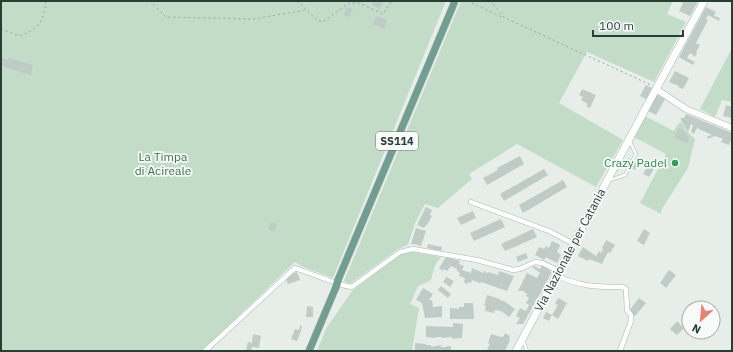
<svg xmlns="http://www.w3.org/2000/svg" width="733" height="352" font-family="'IBM Plex Sans',sans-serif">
<rect width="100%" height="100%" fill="#e7eeea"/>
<path fill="#c3dcc8" d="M1 1H446L333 278 301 266 295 262 202 351H1Z
M461 1H673L667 14 686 22 654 82 587 52 559 103 623 140 596 187 517 144 469 174 472 179 438 208 425 204 415 223 408 245 398 249 350 284 344 281Z
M732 48V102L722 100 715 117 700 109Z
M645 116 674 131 677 125 682 122 686 130 695 139 688 168 662 209 661 214 640 203 666 154 634 137Z
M413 252 441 257C439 260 436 263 435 266 429 281 437 279 418 286L410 304 419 308 412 351H317L327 327 352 291 401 254Z"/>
<path fill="#bfcbc6" d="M373 1H384L379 9 372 4Z
M678 1H698L690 16 679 11 683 3Z
M347 7 353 9 349 17 344 15Z
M706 7 716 12 714 16 720 18 719 21 708 15 706 19 708 20 696 43 700 45 696 52 697 53 695 57 690 53 687 58 695 62 693 65 679 57Z
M377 16 387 20 384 29 373 24Z
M1 58 8 60 9 58 33 65 31 75 1 66Z
M675 71 689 78 683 89 678 87 679 86 669 82Z
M646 85 652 88 646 99 640 96Z
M582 89 596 95 590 108 586 106 588 104 581 100 583 97 579 95Z
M657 95 665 99 656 115 648 111Z
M726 105 732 107V118L723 116Z
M686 114 732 133V138L729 145 721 142 723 139 715 136 707 139 708 136 712 135 697 128 694 134 691 132 693 125 691 124 688 132 680 118H684Z
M679 128 684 130 683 131 689 137 687 144 674 137Z
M520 156 524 164 487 185 483 178 498 170 497 168Z
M628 158 638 164 635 170 625 164Z
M650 162 656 165 649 177 643 174Z
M544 169 548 175 504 201 500 194Z
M563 180 567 187 523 213 519 205Z
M426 207 432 210 430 215 432 216 427 225H426L424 228 417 225Z
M473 211 476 218 461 225 457 218Z
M501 219 505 227 474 241 470 233Z
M272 222 277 225 274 232 268 229Z
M416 228 426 231 421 246 414 244H411Z
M533 229 537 237 505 251 501 244Z
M644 229 650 233 644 245 637 241Z
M606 240 615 245 610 253 608 252 602 264 589 259 588 261 578 256 583 247 596 256 599 251 601 253 603 249 602 248Z
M552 241 560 245 557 252 561 255 557 263 546 257 544 260 535 255 539 247 544 249 546 246 549 248Z
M428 244 442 247 441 251 427 248Z
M526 253 528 258 518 262 516 257Z
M446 257 460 261 459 264 464 266 462 270 471 273 472 268 483 273 484 271 487 273 488 272 498 275 499 271 514 276 507 291 481 282 480 283 472 280 471 283 468 282 467 284 464 282 465 278 459 276 460 273 457 271V269L451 266 447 271 444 269 443 271 439 268Z
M542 265 552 272 523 324H516L520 318 516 316 520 308 526 311 529 305 526 303 529 298 526 296 527 294 523 291H518L527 273 537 278 540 273 532 267 534 266 540 269Z
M669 270 676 275 666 288 660 283Z
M297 272 300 280 288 284 286 279 291 274Z
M446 277 454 281 450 287 443 282Z
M441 286 451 294 448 298 438 290Z
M423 288 433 294 429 300H432L433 307 442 306V317L425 318 422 303 416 300Z
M487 295 500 299 499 300 504 301 515 309 509 317 501 311 495 310 494 313 485 311 486 306H484Z
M558 298 567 303 558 319 552 315 558 305 555 304Z
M639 298 646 303 635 316 629 311Z
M464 303H473L474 319H450V308L459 309V307H464Z
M307 306 313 307V317H306Z
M546 312 552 315 549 321 543 318Z
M677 321 684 328 677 335 670 329Z
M453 323 463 324 462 338 452 339V337L442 338V337H436V338L426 337V326L453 327Z
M300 325 302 326 301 331 297 341 291 339 295 329 299 330Z
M505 333 510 336 509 339 510 340 505 351 487 350 490 344 488 343 491 334 501 337 504 336Z
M253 334 261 336 259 348 252 347 251 351 246 350 248 342 252 343Z
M415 343 426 344V345H431V347L441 345V347H447V346H451V351H415Z"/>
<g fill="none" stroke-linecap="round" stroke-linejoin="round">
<g stroke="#aab6b1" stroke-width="3.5">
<path id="service" d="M610 180 625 175 636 154 630 142
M523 340 527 351"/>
</g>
<g stroke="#aab6b1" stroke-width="5.5">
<path id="minor" d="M471 202 549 231 574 244
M557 275C577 287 601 287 623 287L626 289 627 310 631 315V321L620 351
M205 351 295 268 342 285 352 287 400 252 413 249 477 260 513 270 520 269 535 262 542 263 559 271"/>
</g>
<g stroke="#aab6b1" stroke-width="7">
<path id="tertiary" d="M656 89 686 109 732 128"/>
</g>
<g stroke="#a6b8b1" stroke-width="8">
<path id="secondary" d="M516 351 656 89 704 1"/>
</g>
<g stroke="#c3c9c7" stroke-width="8">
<path id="primary" d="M338 280 455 1
M309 351 336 287"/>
</g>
<path stroke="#8baea1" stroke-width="1" stroke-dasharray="2 3" stroke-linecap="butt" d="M150 1 166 17 253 19 306 10
M297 1 318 21 323 22 349 3H359L383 14 392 1
M490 1 505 18 651 85
M472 3 504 18
M1 29 20 36C40 28 43 22 46 1"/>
<use href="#service" stroke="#fff" stroke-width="2.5"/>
<use href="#minor" stroke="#fff" stroke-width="4.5"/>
<use href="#tertiary" stroke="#fff" stroke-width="6"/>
<use href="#secondary" stroke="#fff" stroke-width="7"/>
<use href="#primary" stroke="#719e90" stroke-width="7"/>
<g stroke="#c3c9c7" stroke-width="8" stroke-linecap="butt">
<path id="primary-bridge" d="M336 287 338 280"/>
</g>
<use href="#primary-bridge" stroke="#719e90" stroke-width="7"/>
</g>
<circle fill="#2e9e5b" stroke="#f7faf9" stroke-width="1.5" cx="675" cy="163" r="4"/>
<g text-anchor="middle" stroke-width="3.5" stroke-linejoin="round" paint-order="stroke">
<rect fill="#f7faf9" stroke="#657671" stroke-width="1" x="376" y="132" width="42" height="18" rx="3"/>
<g font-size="11" font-weight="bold" fill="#273e37">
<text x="397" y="145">SS114</text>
</g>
<g font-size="12" fill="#367149" stroke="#f7faf9">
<text x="163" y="161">La Timpa<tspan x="163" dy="14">di Acireale</tspan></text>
</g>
<g font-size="12" fill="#27864d" stroke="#f7faf9" text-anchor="end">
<text x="667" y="167">Crazy Padel</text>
</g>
<g font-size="12" fill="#273e37" stroke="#f7faf9">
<text transform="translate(570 250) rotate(-62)" y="4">Via Nazionale per Catania</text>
</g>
</g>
<rect width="733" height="352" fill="none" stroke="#273e37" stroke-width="4"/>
<g transform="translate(701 320) rotate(207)"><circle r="19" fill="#f7faf9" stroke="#a4afab"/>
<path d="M0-3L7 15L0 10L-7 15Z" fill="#e38670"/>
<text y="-6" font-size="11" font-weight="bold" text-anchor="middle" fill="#273e37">N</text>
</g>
<path d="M593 30v6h90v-6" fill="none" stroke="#273e37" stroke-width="2"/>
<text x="599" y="30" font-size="12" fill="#273e37" stroke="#f7faf9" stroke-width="3" paint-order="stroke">100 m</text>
</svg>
